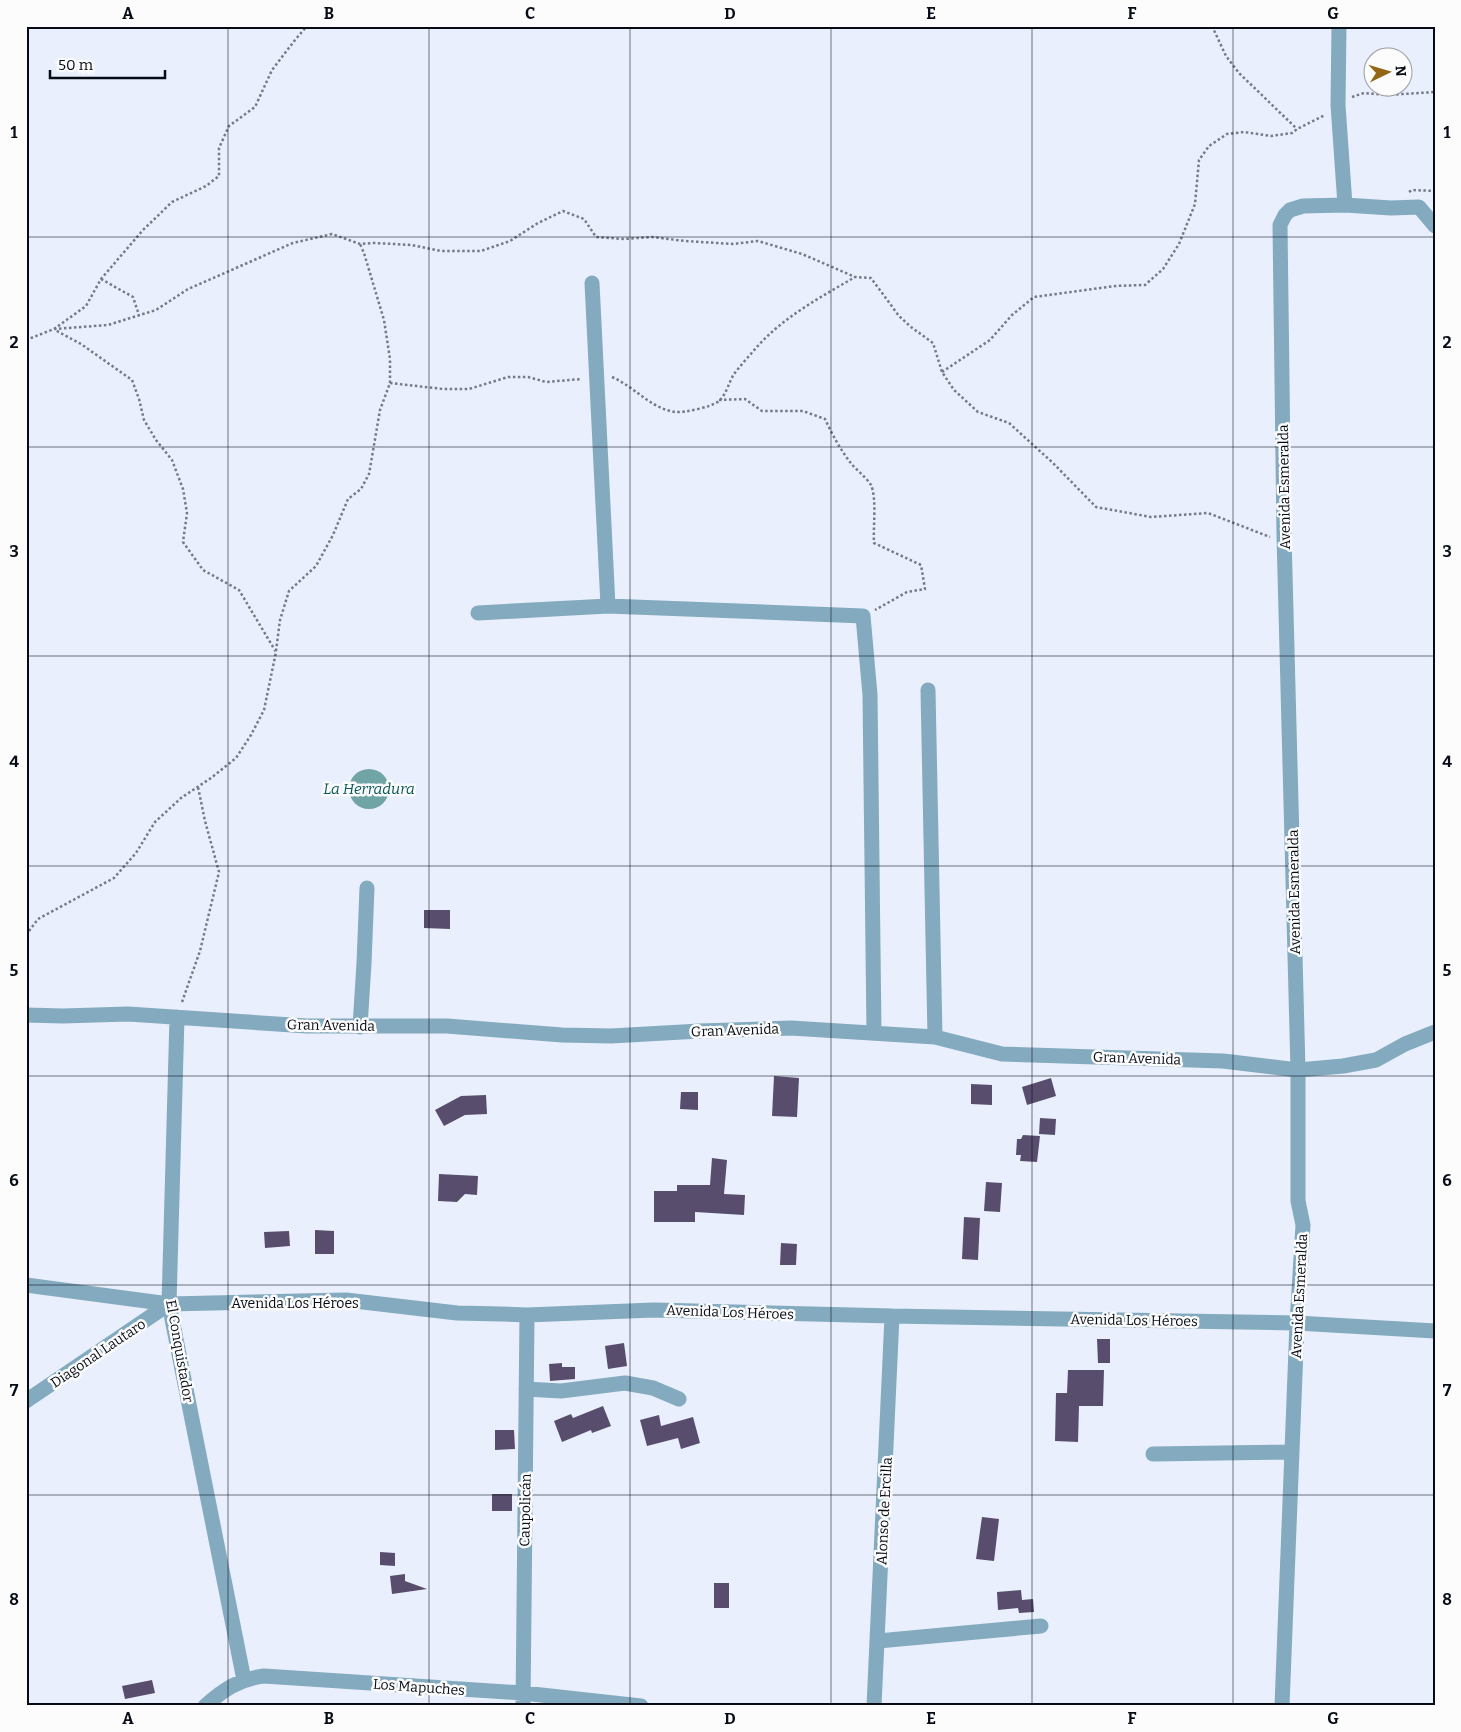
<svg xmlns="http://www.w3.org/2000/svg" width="1461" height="1732" font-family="Bitter,serif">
<rect width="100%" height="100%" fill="#e9effc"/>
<path fill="#71a4a5" d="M349 789a20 20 0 1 1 40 0a20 20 0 1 1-40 0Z"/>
<path fill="#594d6e" d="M424 910H450V929L424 928Z
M774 1076 799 1078 797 1117 772 1116Z
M1051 1078 1056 1096 1027 1105 1022 1087Z
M971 1084 992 1085V1105L971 1104Z
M681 1092H698V1110L680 1109Z
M486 1095 487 1114 465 1115 444 1126 435 1110 461 1096Z
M1040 1118 1056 1119 1055 1135 1039 1134Z
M1023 1135 1040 1136 1037 1162 1020 1161 1021 1155H1016L1017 1139H1021Z
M712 1158 727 1160 724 1194 745 1195 744 1215 695 1212V1222H654V1191H677V1185H710Z
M439 1174 478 1176 477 1195 465 1194 457 1202 438 1201Z
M986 1182 1002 1183 1000 1212 984 1211Z
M964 1217 980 1218 978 1260 962 1259Z
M315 1230 334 1231V1254H315Z
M289 1231 290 1246 265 1248 264 1232Z
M781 1243 797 1244 796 1265H780Z
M1097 1339H1110V1363H1098Z
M624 1343 627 1366 608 1369 605 1346Z
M562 1363V1367H575V1379L550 1381 549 1364Z
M1068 1370H1104L1103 1406H1079L1078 1442 1055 1441 1056 1393H1067Z
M603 1406 611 1426 592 1433 591 1430 562 1442 554 1421 571 1414 573 1418Z
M659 1415 661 1426 693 1417 700 1443 681 1449 678 1438 647 1446 640 1420Z
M495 1430H514L515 1449 495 1450Z
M492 1494H512V1511H492Z
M982 1517 999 1519 994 1561 976 1559Z
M380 1552 395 1553V1566L380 1565Z
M405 1574V1581L427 1589 392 1594 390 1576Z
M714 1583H729V1608H714Z
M1021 1590 1022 1600 1033 1599 1034 1612 1019 1613 1018 1608 998 1610 997 1592Z
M152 1680 155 1693 125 1699 122 1686Z"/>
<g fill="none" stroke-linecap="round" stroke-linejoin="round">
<path stroke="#757a85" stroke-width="2.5" stroke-dasharray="2.5 2.5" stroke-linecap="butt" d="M1212 26 1226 56 1239 73 1297 129
M1352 97 1364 93 1387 95 1435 92
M1409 192 1412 190 1435 191
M101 279 133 297 139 315
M54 329 108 325 156 310 188 289 293 243 332 234 360 244 374 243 412 245 441 251H481L510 241 538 223 563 211 584 219 596 237 624 239 652 237 685 241 733 244 758 241 802 254 855 277 871 278 899 316 911 327 933 343 942 372 954 390 978 412 1009 423 1053 463 1096 507 1151 517 1208 513 1270 537
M26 340 54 329 86 306 101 279 143 230 172 202 206 186 219 176V148L229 126 255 107 272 70 295 40 307 26
M942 372 990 340 1012 315 1034 297 1115 286 1145 285 1163 269 1179 244 1195 204 1199 160 1209 146 1227 134 1244 132 1271 136 1292 133 1297 129 1325 115
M612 377C635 387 650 408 675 412 684 413 712 407 719 401 726 395 729 382 734 374 741 365 749 356 756 348 783 317 821 297 855 277
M390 383 443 389H469L508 377H528L546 382 582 379
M719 400 745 399 762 411H803L825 419C832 434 840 449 850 462 856 470 866 477 871 485 877 499 873 527 874 543L921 565 925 589 907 592 875 610
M276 651 280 620 289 591 316 566 333 535 348 499 361 489 369 474 380 410 390 383V359L384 320 364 253 360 244
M26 935 38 919 114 878 136 853 155 822 181 798 211 778 236 758 251 735 264 710 276 652 239 590 203 570 183 542 187 513 183 489 172 460 156 440 144 420 139 399 132 380 81 344 55 330
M182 1002 200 951 219 872 205 821 198 787"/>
<path stroke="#83aabe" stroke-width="15" d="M1339 26 1338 105 1345 205
M592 283 608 606
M478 613 608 606 863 616 870 695 874 1033
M928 690 935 1037
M26 1015 63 1016 128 1014 307 1026H447L562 1035 611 1036 700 1031 791 1028 935 1037 1002 1054 1223 1061 1298 1070 1343 1066 1376 1060 1405 1044 1435 1032
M177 1017 169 1304 244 1680
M360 1027 364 963 367 888
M26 1285 169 1304 346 1300 457 1313 501 1314 527 1315 654 1310 892 1316 1297 1323 1435 1331
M526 1389 561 1391 625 1383 653 1388 679 1399
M26 1401 169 1304
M1153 1454 1292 1452
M878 1641 1041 1626
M205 1706C223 1690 239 1679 264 1676L523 1693 641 1706
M523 1706 527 1315
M874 1706 892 1316
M1282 1706 1297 1323 1303 1225 1298 1201V1070L1284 535 1280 225 1285 215 1290 210 1303 206 1345 205 1391 208 1419 207 1435 226"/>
</g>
<path fill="none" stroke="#070b15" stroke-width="1" stroke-opacity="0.55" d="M228 26V1706M429 26V1706M630 26V1706M831 26V1706M1032 26V1706M1233 26V1706M26 237H1435M26 447H1435M26 656H1435M26 866H1435M26 1076H1435M26 1285H1435M26 1495H1435"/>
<g text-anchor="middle" stroke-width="5" stroke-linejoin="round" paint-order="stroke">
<g font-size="14" fill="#070b15" stroke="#fcfcfc">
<text transform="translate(1284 487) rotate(-91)" y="5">Avenida Esmeralda</text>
<text transform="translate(1294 892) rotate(-91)" y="5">Avenida Esmeralda</text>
<text transform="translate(331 1025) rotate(1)" y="5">Gran Avenida</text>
<text transform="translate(735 1030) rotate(-2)" y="5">Gran Avenida</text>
<text transform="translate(1137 1058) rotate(2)" y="5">Gran Avenida</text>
<text transform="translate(1299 1296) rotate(-87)" y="5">Avenida Esmeralda</text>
<text x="295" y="1308">Avenida Los Héroes</text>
<text transform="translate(730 1312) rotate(2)" y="5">Avenida Los Héroes</text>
<text transform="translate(1134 1320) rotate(1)" y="5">Avenida Los Héroes</text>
<text transform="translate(180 1351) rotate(80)" y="5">El Conquistador</text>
<text transform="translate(98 1353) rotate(-34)" y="5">Diagonal Lautaro</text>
<text transform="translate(525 1510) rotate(-89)" y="5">Caupolicán</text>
<text transform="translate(884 1511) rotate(-87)" y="5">Alonso de Ercilla</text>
<text transform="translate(419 1687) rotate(4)" y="5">Los Mapuches</text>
</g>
<g font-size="15" font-style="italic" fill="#0b5759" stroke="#fcfcfc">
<text x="369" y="794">La Herradura</text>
</g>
</g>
<rect width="1461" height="1732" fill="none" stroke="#fcfcfc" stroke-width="55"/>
<g transform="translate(1388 72) rotate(85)"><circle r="24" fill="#fcfcfc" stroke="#9a9ca0"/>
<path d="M0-4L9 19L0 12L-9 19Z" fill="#936713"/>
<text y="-8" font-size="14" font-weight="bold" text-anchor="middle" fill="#070b15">N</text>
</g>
<path d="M50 70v8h115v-8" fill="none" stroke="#070b15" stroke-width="2.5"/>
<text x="58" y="70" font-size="15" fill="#070b15" stroke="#fcfcfc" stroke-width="4" paint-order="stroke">50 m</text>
<rect x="28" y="28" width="1406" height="1676" fill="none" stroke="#070b15" stroke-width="2"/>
<g font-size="16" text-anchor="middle" font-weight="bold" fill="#070b15">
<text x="128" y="19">A</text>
<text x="329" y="19">B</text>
<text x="530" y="19">C</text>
<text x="730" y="19">D</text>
<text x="931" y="19">E</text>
<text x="1132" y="19">F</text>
<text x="1333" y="19">G</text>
<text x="14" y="138">1</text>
<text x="1447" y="138">1</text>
<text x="14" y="348">2</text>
<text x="1447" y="348">2</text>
<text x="14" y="557">3</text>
<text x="1447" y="557">3</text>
<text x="14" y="767">4</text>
<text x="1447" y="767">4</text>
<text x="14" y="976">5</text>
<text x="1447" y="976">5</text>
<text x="14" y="1186">6</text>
<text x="1447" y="1186">6</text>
<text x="14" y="1396">7</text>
<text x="1447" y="1396">7</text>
<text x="14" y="1605">8</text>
<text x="1447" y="1605">8</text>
<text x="128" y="1724">A</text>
<text x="329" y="1724">B</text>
<text x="530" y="1724">C</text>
<text x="730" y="1724">D</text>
<text x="931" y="1724">E</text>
<text x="1132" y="1724">F</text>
<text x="1333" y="1724">G</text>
</g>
</svg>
